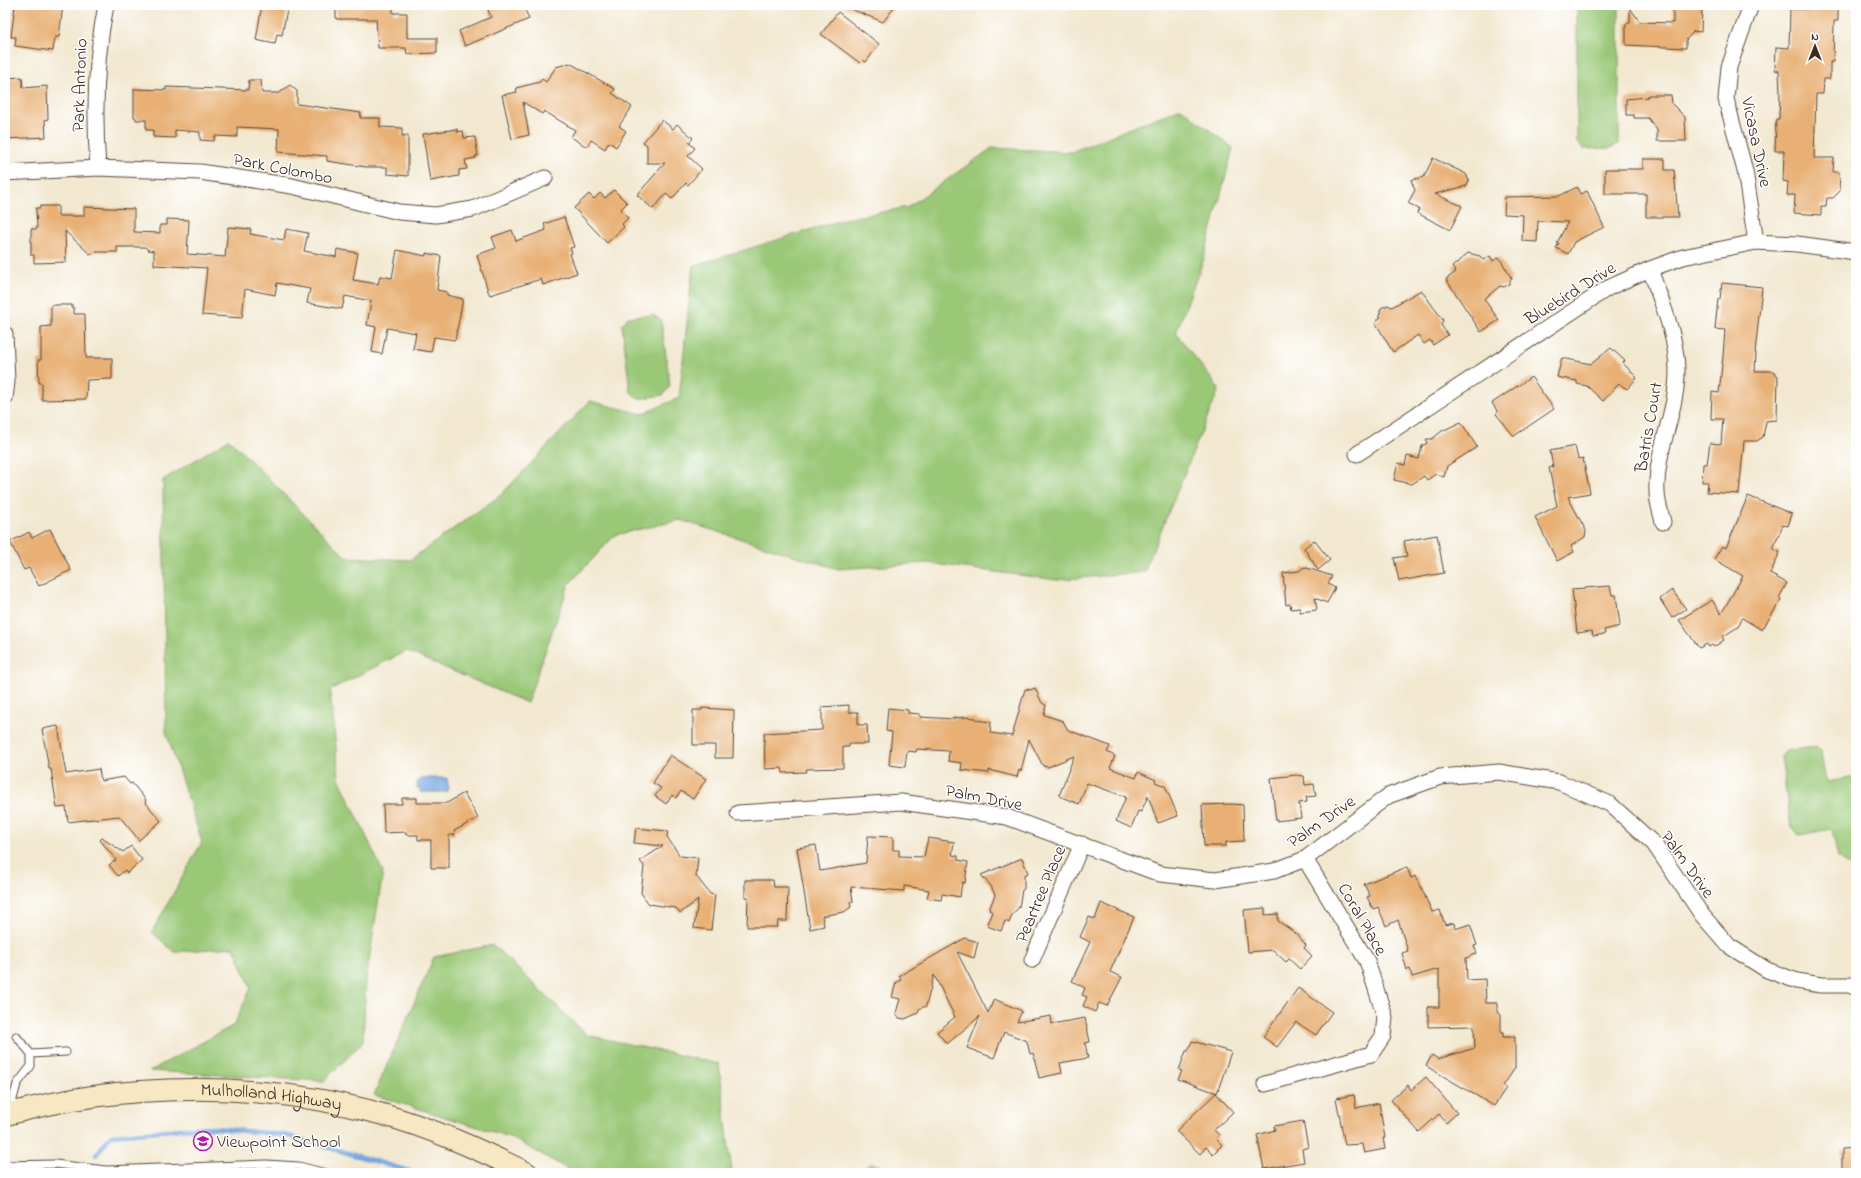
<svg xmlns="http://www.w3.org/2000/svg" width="1861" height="1178" font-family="'Indie Flower',sans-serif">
<rect width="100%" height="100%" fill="#fff"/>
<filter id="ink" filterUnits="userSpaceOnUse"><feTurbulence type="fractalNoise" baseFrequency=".025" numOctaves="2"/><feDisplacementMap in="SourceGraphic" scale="8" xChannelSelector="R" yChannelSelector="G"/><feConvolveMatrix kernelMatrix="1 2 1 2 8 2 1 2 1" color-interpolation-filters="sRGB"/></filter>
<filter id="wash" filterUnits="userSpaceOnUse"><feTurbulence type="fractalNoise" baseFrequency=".012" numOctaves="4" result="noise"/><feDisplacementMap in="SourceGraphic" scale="16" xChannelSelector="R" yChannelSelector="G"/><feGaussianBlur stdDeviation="0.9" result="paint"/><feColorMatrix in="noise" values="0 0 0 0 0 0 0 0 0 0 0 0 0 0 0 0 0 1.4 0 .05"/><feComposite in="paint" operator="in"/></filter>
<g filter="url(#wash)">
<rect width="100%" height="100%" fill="#f2e8d0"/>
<path fill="#9ac877" stroke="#6a794a" d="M1577 5H1619V143L1611 148 1583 149 1577 142Z
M1181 108 1233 148 1204 258 1176 333 1219 389 1144 572 1057 580 927 563 838 569 680 520 615 535 569 584 527 703 406 651 330 690 339 778 383 872 366 979 363 1042 324 1081 150 1071 234 1025 251 988 234 947 174 952 152 932 202 842 166 732 163 480 229 439 346 557 410 560 502 494 590 401 642 414 679 398 693 266 845 219 908 207 992 148 1071 152Z
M653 315 661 320 670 386 663 395 638 399 630 391 622 325 628 317Z
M1815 747 1821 752 1826 782 1856 777V863L1846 864 1838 858 1832 829 1799 835 1791 828 1781 757 1786 751Z
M493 945 587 1035 719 1064 732 1173H575L510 1137 374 1095 434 957Z
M872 1163 901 1173H856Z"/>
<path fill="#74a6df" stroke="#58687e" d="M420 778H447L449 789H447V792H420V788H417V781H420Z"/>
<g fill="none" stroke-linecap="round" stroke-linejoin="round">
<path stroke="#74a6df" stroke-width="4.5" d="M96 1155 111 1135 206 1127 285 1135 416 1173"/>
</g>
<g id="blocks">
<path fill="#e8b074" d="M15 5H63L59 37H55L53 51 15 46 16 37H11Z
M262 5H288L282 35 277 34 275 44 256 40Z
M336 5H393V13H407V38H437V53L407 54 406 48H378L376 19H336Z
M486 5H509L511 9 523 5 529 19 465 46 459 31 491 17Z
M841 5H896L883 22Z
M1673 5H1702L1701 32 1694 31 1686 40V48L1626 45V23H1630V8L1640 22 1673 23Z
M1808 5H1838V21H1834L1833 62H1830V79H1824L1823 94H1816L1814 158H1834L1833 172H1839L1840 191 1833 198H1827L1826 206H1821V215L1794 213 1795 195H1787L1788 182 1783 181 1784 151H1775L1776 119H1779L1780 92 1779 71 1775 70 1776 47 1789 48 1790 9H1808Z
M838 12 879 44 866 62 863 60 860 63 821 34Z
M570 63 615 89 612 93 632 107 619 126 626 131 616 147 609 142 605 149 591 140 587 147 571 137 575 130 544 111 542 114 523 102 529 135 512 139 502 95 517 92 516 88 540 82 542 79 546 82 556 67Z
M22 77 23 88 47 86 48 119 45 120 46 137 6 139 5 78Z
M249 80H261L262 93H279L290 85 297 91V104L361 113 360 118H380V127L402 128V136L408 135V176L387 174V167H366L327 161V156L278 152 279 129 237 127V137L215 136 214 141 200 140V132L175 130V138L153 137V130H146V120H136V118L134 117V89L166 90V87L248 90Z
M1648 95H1671L1672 104 1685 117 1686 141H1657V130L1648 118H1634V115H1626V99L1648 97Z
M662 120 673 129 677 124 693 138 689 143 695 148 688 156 702 169 688 185 686 183 672 199 666 194 653 209 637 195 665 163H647V145L643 142Z
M457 129V132L463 131 464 138 475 137 478 156H475L476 158 465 160 467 169 459 170V176L430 181 423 134Z
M1433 158 1466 174 1469 181 1466 186 1435 194 1462 206 1450 230 1417 213 1419 209 1408 203 1415 190 1411 180 1424 177Z
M1643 159H1665V170H1674L1678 217H1646V194H1605V169H1643Z
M1577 187 1580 194 1587 191 1604 227 1574 242 1568 254 1556 248 1559 243H1557L1568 222 1538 221 1537 242 1522 241 1523 215 1504 214 1505 197 1559 196Z
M614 190 627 203 621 209 628 218 622 224 624 227 607 243 574 208 589 194 594 199 600 193 605 198Z
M40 206H58V216H84V207L134 209V232L160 233V225H167V219L189 220 187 254 225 257 228 227 251 229 250 234 284 240 286 229 308 233 304 251 336 257 337 249 358 253 353 280 378 284 380 276 392 278 397 250 426 256V253L441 256 437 290 447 292V295L463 299 455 340 434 337 431 352 413 349 416 333 387 328 382 354 372 352 376 327 367 325 371 301 345 296 342 309 307 303 310 289 277 283 275 295 245 289 242 318 202 315 207 268 154 265V251L148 250 145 247H117V252H96L90 254 65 231 66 262 34 263V255H31V229H37L36 208H40Z
M564 217 574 247 570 248 572 253 570 254 577 273 543 285 541 279 490 295 488 291 477 255 496 248 492 237 512 230 516 241 546 230 544 224Z
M1468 253 1480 256 1483 260 1490 256 1493 261 1499 257 1512 279 1510 280V283L1504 287 1500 286 1484 299 1499 320 1481 332 1446 279 1456 272 1452 267Z
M1722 283 1762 287 1755 353H1756L1755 371H1773L1778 376 1777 420 1766 421 1763 437 1757 441H1744L1739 494 1707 492 1708 482H1702L1703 464H1707L1710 443 1721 444 1723 419H1711L1712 392 1719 393 1723 356 1725 330 1715 329 1718 299H1720Z
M1421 290 1443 320 1441 325 1448 335 1433 345 1430 340 1424 344 1418 335 1393 352 1375 322 1381 317 1379 316 1381 308 1388 305 1392 307Z
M51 305H72V308H74V314H85L86 358H112V379L87 380 86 399 42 400V383H39L38 360H41V327L51 326Z
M1611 348 1625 361 1623 363 1637 378 1627 389 1619 384 1603 401 1587 386 1577 384V381L1557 377 1562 358 1591 364Z
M1531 377 1554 409 1514 436 1496 414 1498 412 1492 403Z
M1461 422 1477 447 1447 466 1444 477 1436 474 1427 480 1424 476 1412 484 1394 480 1398 463 1405 465 1407 456 1419 459 1422 446 1427 443 1426 439H1432L1442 431Z
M1575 446 1578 459 1583 458 1590 493 1568 497 1586 531 1585 537 1571 546 1574 552 1557 561 1535 517 1557 506 1549 468 1553 467 1550 451Z
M1748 496 1792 514 1788 526 1783 525 1773 549 1780 552 1770 574 1787 583 1779 598 1781 600 1762 630 1742 618 1738 627 1722 637 1724 640 1714 647 1712 645 1709 647 1707 644 1699 648 1679 620 1712 600 1721 614 1743 576 1714 559 1722 546 1726 548Z
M50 529 71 570 39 586 29 568 24 570 10 542 29 532 32 538Z
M1437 535 1444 573 1399 581 1394 558 1407 556 1404 541Z
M1314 540 1330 560 1318 570 1304 548Z
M1304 567 1332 576 1328 584 1335 588 1327 603 1315 598 1317 610 1300 612V608L1291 609 1290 604 1286 605 1283 573 1299 571Z
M1610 586 1612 595H1616L1620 626 1604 630 1605 634 1593 636 1592 631 1577 633 1572 589Z
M1672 590 1686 609 1672 618 1660 599Z
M1035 688 1042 703 1046 705 1044 715 1063 721 1068 730 1110 746 1107 752 1115 756 1110 768 1136 778 1138 772 1156 780 1155 782 1165 786 1178 816 1158 823 1148 796 1141 812 1138 811 1131 828 1116 821 1126 797 1087 783 1079 804 1059 796 1074 756 1048 767 1043 766 1029 739 1021 771 1019 770 1017 777 989 770V773L961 770 962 763 948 761 949 751 917 749 916 752 907 751 905 767 889 765 892 732 886 731 888 708 908 710V713L920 714V717L954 719V717L963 718V717L976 718V720L991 722 990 733 1012 736 1025 689 1030 690Z
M849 705V712H858V725H867L868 744H849V747H843V768L806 769V772L783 773 782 768 765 769 764 733 822 730V707Z
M702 708 734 710 733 758H715V745H693V710H702Z
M58 726 66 774 99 769 101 781 124 777 130 784 132 783 146 800 145 802 161 821 139 840 119 816 68 822 66 807 57 808 51 769H49L42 729Z
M670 755 706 779 693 799 681 791 676 798 672 795 666 804 655 796 661 788 653 783Z
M1296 775 1304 776 1305 785 1314 784 1316 796 1306 797 1307 802 1299 803 1301 818 1276 821 1271 778Z
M464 793 478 818 454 831 455 835H449V868H431V840H418V835H406V832L384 833 383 804H402V798H417V803H447Z
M1232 804 1243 805 1244 841 1226 842V846H1204L1202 805Z
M636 828 668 831 667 837 680 856 698 858 696 876 710 894 715 895 711 930 694 928 698 900 680 913 676 908 649 904 641 893 644 866 640 861 663 846 634 843Z
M868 836 893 837V850H899V856L924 857 928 838 954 842 952 855 958 856V860L968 862 965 883 962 882 960 897 942 894 941 900 927 898 929 890 904 886V891L851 887 853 902H850L851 907 844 912 822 916 824 926 810 929 797 848 816 845 820 871 866 863Z
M102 838 123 852 131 846 142 860 127 873 125 870 118 876 109 865 116 860 100 840Z
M1022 858 1028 873 1024 875V889L1022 890 1019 907 1012 915 1009 923 1005 921 1001 931 987 926 993 912 989 910 995 895 991 886 981 875Z
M1407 867 1411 878 1416 876 1432 912 1440 910 1445 925 1454 923 1455 929 1470 924 1477 945 1474 946 1477 953 1466 958 1467 980 1485 979 1486 1003H1497V1011L1501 1015V1033H1503V1037H1515V1068L1503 1086 1506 1088 1494 1106 1426 1066 1432 1055 1438 1059 1475 1048 1474 1026 1428 1027V1007H1439V969L1412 977 1410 969 1407 970 1402 953 1408 951 1398 920 1386 926 1378 907 1373 909 1367 897 1370 896 1364 884Z
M745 880H773L774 887H788L787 921H778L777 927H747L748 897H745Z
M1101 903 1134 917 1110 972 1122 977 1107 1006 1099 1003 1095 1012 1083 1006 1087 997 1082 995 1085 988 1072 981 1090 942 1080 937 1089 917 1095 919Z
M1265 908V915L1278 914V921L1294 932 1306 945 1304 948 1312 956 1300 969 1289 959 1286 962 1273 950 1248 952 1244 910Z
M965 938 978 942 974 958 957 952 988 1013 994 999 1022 1011 1017 1022 1051 1016 1052 1024 1085 1018 1090 1042 1085 1043 1088 1058 1060 1063 1062 1073 1039 1078 1033 1053 1030 1054 1027 1041 1004 1032 994 1058 967 1048 980 1016 947 1044 937 1032 955 1017 934 975 926 1006 919 1009 918 1013 905 1019 899 1018 896 1013 900 999 892 997 896 983 901 980 899 976Z
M1298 988 1332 1012 1316 1035 1296 1022 1277 1047 1263 1037Z
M1192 1041 1231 1052 1217 1093 1178 1079 1182 1071 1179 1070 1186 1051H1188Z
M1426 1077 1457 1113 1446 1123 1439 1114 1419 1132 1391 1100 1408 1085 1411 1090Z
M1216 1093 1233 1112 1214 1130 1219 1135 1216 1139 1222 1145 1213 1154 1206 1147 1200 1154 1176 1131Z
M1354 1095 1356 1108 1379 1103 1385 1138H1383L1385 1149 1364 1153 1362 1144 1345 1145 1336 1098Z
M1303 1121 1308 1147 1302 1149 1304 1162 1264 1169 1257 1135 1275 1130 1274 1126Z
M1856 1148V1173H1842V1149Z"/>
</g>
</g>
<g filter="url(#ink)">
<use href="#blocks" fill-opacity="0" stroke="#564639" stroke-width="1"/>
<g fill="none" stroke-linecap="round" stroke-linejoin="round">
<g stroke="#564639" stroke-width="9">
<path id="service" d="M31 1054 66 1052
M14 1110 13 1099 17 1084 31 1066V1054L16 1036
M5 1165 55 1164 106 1170 266 1164 299 1166 326 1173"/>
</g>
<g stroke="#564639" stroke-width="17">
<path id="minor" d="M1751 5 1729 67 1726 99 1745 171 1756 242
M98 168C94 113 95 59 106 5
M5 173 98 168 200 172 292 186 399 212 436 215 473 209 545 178
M1650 269C1661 301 1676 334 1677 369 1678 411 1655 450 1657 492 1657 502 1661 513 1663 522
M5 334 7 382 5 398
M1357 454 1608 288 1650 269 1683 257 1756 242 1797 244 1856 252
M738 813 901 802 1007 817 1160 874 1215 880 1274 871 1305 859 1388 796 1440 777 1499 772 1559 782 1610 804 1654 844 1702 915 1729 946 1767 970 1797 981 1821 985H1850L1856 988
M1032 960 1082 844
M1265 1084 1371 1054 1383 1036 1385 1017 1367 961 1305 859"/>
</g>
<g stroke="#564639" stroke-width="23">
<g id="secondary">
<path id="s1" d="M5 1115C123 1081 263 1081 381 1114 432 1128 480 1150 527 1173"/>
</g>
</g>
<use href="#service" stroke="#fff" stroke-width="7"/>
<use href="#minor" stroke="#fff" stroke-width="15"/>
<use href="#secondary" stroke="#f7e8c3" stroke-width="21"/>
</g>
</g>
<defs>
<g id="school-ring" transform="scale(1)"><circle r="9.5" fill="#fff" stroke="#b5179e" stroke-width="1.5"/><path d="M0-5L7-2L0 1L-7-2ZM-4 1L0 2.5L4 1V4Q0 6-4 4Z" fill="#b5179e"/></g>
</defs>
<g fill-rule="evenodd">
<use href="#school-ring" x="203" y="1141"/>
</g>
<g text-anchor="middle" stroke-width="3" stroke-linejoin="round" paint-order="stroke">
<g font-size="18" fill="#3b2a1e" stroke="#fff">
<text transform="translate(79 85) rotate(-88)" y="6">Park Antonio</text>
<text transform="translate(1757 142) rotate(78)" y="6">Vicasa Drive</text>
<text transform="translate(283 168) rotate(11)" y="6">Park Colombo</text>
<text transform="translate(1570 293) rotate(-32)" y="6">Bluebird Drive</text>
<text transform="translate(1648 427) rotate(-80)" y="6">Batris Court</text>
<text transform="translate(984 797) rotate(11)" y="6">Palm Drive</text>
<text transform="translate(1321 821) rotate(-35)" y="6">Palm Drive</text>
<text transform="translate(1688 864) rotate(54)" y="6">Palm Drive</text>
<text transform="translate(1040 894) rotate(-67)" y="6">Peartree Place</text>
<text transform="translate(1363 919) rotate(60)" y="6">Coral Place</text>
<text dy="6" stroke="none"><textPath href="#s1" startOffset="269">Mulholland Highway</textPath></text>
</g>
<g font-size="18" fill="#3b2a1e" stroke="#fff" text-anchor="start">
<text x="217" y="1147">Viewpoint School</text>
</g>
</g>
<rect width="1861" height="1178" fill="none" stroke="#fff" stroke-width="20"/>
<g transform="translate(1815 46)" stroke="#ffffff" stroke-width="3" paint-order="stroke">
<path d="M0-3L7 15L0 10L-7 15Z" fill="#3b2a1e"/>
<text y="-6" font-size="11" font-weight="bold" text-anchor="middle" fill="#3b2a1e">N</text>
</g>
</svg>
